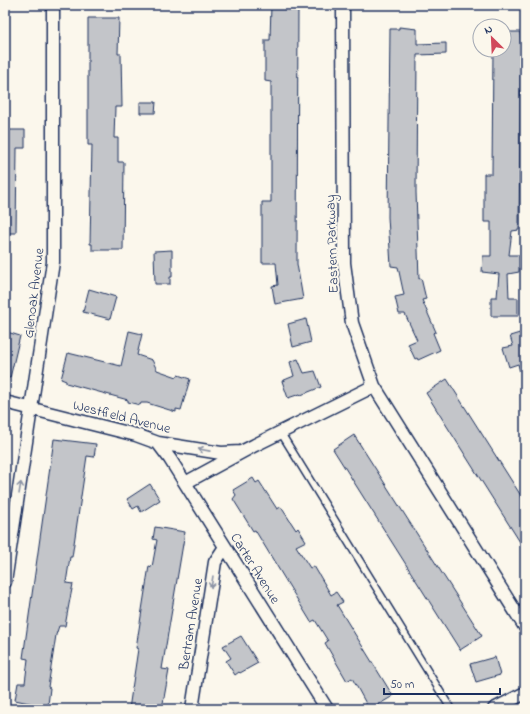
<svg xmlns="http://www.w3.org/2000/svg" width="530" height="714" font-family="'Indie Flower',sans-serif">
<rect width="100%" height="100%" fill="#fbf7ec"/>
<filter id="ink" filterUnits="userSpaceOnUse"><feTurbulence type="fractalNoise" baseFrequency=".025" numOctaves="2"/><feDisplacementMap in="SourceGraphic" scale="8" xChannelSelector="R" yChannelSelector="G"/><feConvolveMatrix kernelMatrix="1 2 1 2 8 2 1 2 1" color-interpolation-filters="sRGB"/></filter>
<g filter="url(#ink)">
<path fill="#c3c5c9" stroke="#1b2f5e" d="M271 5H298L297 264 303 299 275 304 272 286 278 285 276 263H262V202H271V82L265 81V40H270Z
M88 18H119L118 54H121L122 107H115L114 138H118V162H124L123 250H92V244H90L92 145H88Z
M399 27 417 29V44L446 43V54L417 55 416 192 419 279 421 278 426 299 422 300 436 332 433 333 440 350 418 360 417 358 415 359 408 344 417 340 405 314H399L395 297 404 295 398 267 391 266 388 217 390 29H399Z
M504 32H520L521 42 519 230 512 231 509 255H519V272L508 274 509 298H518V316H491V297H497L499 274 482 272 483 256H491V222H484V174H492L493 50H504Z
M140 102H156L155 113H140Z
M5 130H25V148H17L16 233H5Z
M172 250V277H170V284H155L154 251Z
M89 289 116 297 110 319 83 312Z
M306 319 311 342 293 347 288 324Z
M129 331 142 334 137 355 152 360 157 370 177 377 178 375 190 379 181 410 176 409V412L147 403H141L140 405 128 402V400L66 383V381L61 379 68 353 121 366Z
M7 332 20 336 10 378 5 377V343Z
M523 332 525 340V376H521L518 364 509 367 503 348 513 346 510 336Z
M298 359 304 373 315 371 321 387 301 395 300 394 288 398 282 381 294 376 290 362Z
M447 379 525 502V550L426 393Z
M354 435 482 636 460 650 333 449Z
M54 439 96 444 94 457 87 456 72 557H70L66 583 73 584 69 604 65 626H59L56 635 48 687 50 688 48 705 43 706 15 700 18 683H25L28 659 23 658Z
M253 478 256 483 259 481 277 509 281 507 296 530 298 528 306 541 296 546 310 568 314 566 331 595 336 592 343 602 337 605 393 696 371 709H369L352 678 347 681 325 643 328 641 315 620 311 622 255 530 253 531 233 499 236 495 233 490Z
M150 484 160 500 141 512 138 506 133 509 127 499Z
M155 527 185 532 162 669 169 670 162 709H129L138 649 136 648 149 566 152 567 157 540 153 539Z
M241 636 258 663 240 673 239 672 235 675 226 661 231 658 223 646Z
M495 657 500 675 476 682 470 664Z"/>
<g fill="none" stroke-linecap="round" stroke-linejoin="round">
<g stroke="#1b2f5e" stroke-width="9">
<path id="lane" d="M281 433 451 709"/>
</g>
<g stroke="#1b2f5e" stroke-width="15">
<path id="street" d="M343 5 344 263 352 323 374 386 525 627
M5 402 136 435 158 443 221 453 241 452 255 445
M158 443 170 459 327 709
M185 483 255 445 374 386
M5 582 53 262V5
M192 709 215 562 225 547
M494 709 525 693"/>
</g>
<use href="#lane" stroke="#fbf7ec" stroke-width="6"/>
<use href="#street" stroke="#fbf7ec" stroke-width="12"/>
</g>
<defs><path id="oneway-shaft" d="M-6 0H5M1.5-3L5.5 0L1.5 3" fill="none" stroke-width="1.6" stroke-linecap="round" stroke-linejoin="round"/></defs>
<g stroke="#8b93a5">
<use href="#oneway-shaft" transform="translate(204 450) rotate(-169)"/>
<use href="#oneway-shaft" transform="translate(20 488) rotate(-81)"/>
<use href="#oneway-shaft" transform="translate(212 582) rotate(99)"/>
</g>
</g>
<g text-anchor="middle" stroke-width="4" stroke-linejoin="round" paint-order="stroke">
<g font-size="14" fill="#1b2f5e" stroke="#fbf7ec">
<text transform="translate(331 244) rotate(-92)" y="5">Eastern Parkway</text>
<text transform="translate(33 293) rotate(-83)" y="5">Glenoak Avenue</text>
<text transform="translate(122 416) rotate(14)" y="5">Westfield Avenue</text>
<text transform="translate(256 568) rotate(58)" y="5">Carter Avenue</text>
<text transform="translate(190 624) rotate(-81)" y="5">Bertram Avenue</text>
</g>
</g>
<rect width="530" height="714" fill="none" stroke="#fbf7ec" stroke-width="20"/>
<rect x="10" y="10" width="510" height="694" fill="none" stroke="#1b2f5e" stroke-width="1.5" filter="url(#ink)"/>
<g transform="translate(492 38) rotate(336)"><circle r="19" fill="#fbf7ec" stroke="#a1a7b3"/>
<path d="M0-3L7 15L0 10L-7 15Z" fill="#d1495b"/>
<text y="-6" font-size="11" font-weight="bold" text-anchor="middle" fill="#1b2f5e">N</text>
</g>
<path d="M384 688v6h116v-6" fill="none" stroke="#1b2f5e" stroke-width="2"/>
<text x="390" y="688" font-size="12" fill="#1b2f5e" stroke="#fbf7ec" stroke-width="3" paint-order="stroke">50 m</text>
</svg>
